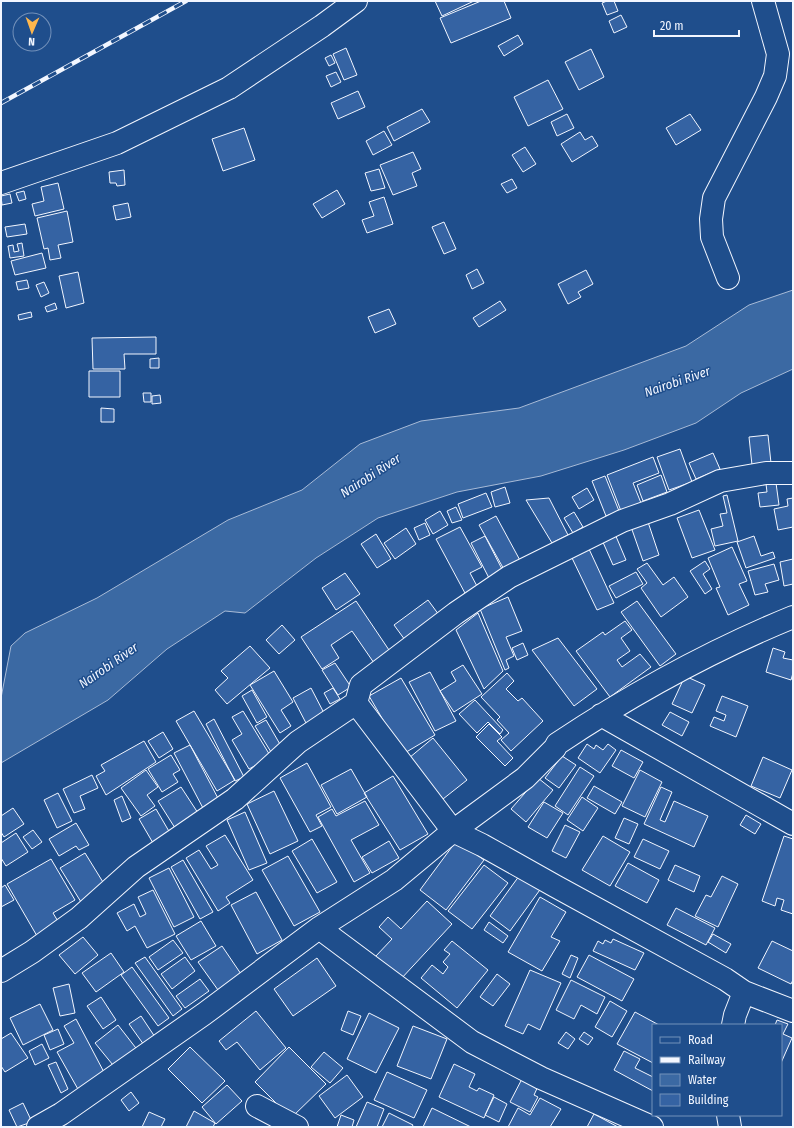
<svg xmlns="http://www.w3.org/2000/svg" width="794" height="1128" font-family="'Fira Sans Condensed',sans-serif">
<rect width="100%" height="100%" fill="#1f4e8c"/>
<path fill="#3b69a3" stroke="#a8bbd7" d="M793 290V369L741 393 696 423 624 450 541 476 457 492 378 518 316 558 245 613 225 611 167 649 108 700 1 763V698L11 646 25 633 97 598 228 520 302 490 360 444 421 421 519 408 686 346 749 305Z"/>
<path fill="#3563a3" stroke="#f2f6ff" d="M435 1H474L442 16Z
M481 1H504L511 18 451 43 440 18Z
M607 1H614L618 11 607 15 602 3Z
M621 15 627 27 614 33 609 21Z
M518 35 523 44 504 56 498 46Z
M346 48 357 75 344 80 333 54Z
M591 49 604 77 579 90 565 62Z
M331 55 335 63 329 66 325 58Z
M336 72 341 82 331 87 326 76Z
M548 80 563 109 528 126 514 97Z
M358 91 365 107 338 119 331 103Z
M422 109 430 122 394 141 387 127Z
M567 114 574 128 557 136 551 122Z
M690 114 701 130 676 145 666 128Z
M244 128 255 160 223 171 212 139Z
M384 131 392 145 373 155 366 141Z
M580 132 585 140 592 136 598 146 572 162 561 144Z
M525 147 536 164 523 172 512 155Z
M413 152 421 169 412 173 417 186 393 195 380 165Z
M379 169 385 188 371 191 365 173Z
M124 170 125 185 117 186 116 183H110L109 172Z
M512 179 517 188 507 193 501 184Z
M58 183 64 209 35 216 32 204 44 201 41 187Z
M337 190 345 204 322 218 313 204Z
M24 191 26 199 19 201 16 193Z
M10 194 12 203 2 205 1 196Z
M384 197 393 224 367 233 362 220 374 216 369 202Z
M128 203 131 217 116 220 113 206Z
M67 211 73 242 58 245 61 258 50 260 48 248 44 249 37 218Z
M444 222 456 249 444 254 432 227Z
M25 224 27 234 7 237 5 227Z
M22 243 24 256 10 258 8 246 13 245 14 252 19 251 17 244Z
M42 253 46 268 15 275 11 261Z
M477 269 484 283 472 289 466 275Z
M586 270 593 284 578 292 581 297 568 304 558 284Z
M78 272 84 303 66 308 59 276Z
M27 280 29 288 18 290 16 282Z
M44 282 49 293 41 297 36 285Z
M500 301 506 310 479 327 473 318Z
M55 303 57 309 47 312 45 307Z
M389 309 396 324 375 333 368 317Z
M31 312 32 317 19 320 18 315Z
M156 337V354H124L125 369H93L92 338Z
M159 358V368H150V359Z
M89 371H120V397H89Z
M143 393H151V402H144Z
M160 395 161 403 152 404V396Z
M101 408 114 409V422H101Z
M768 435 771 463 752 465 749 437Z
M680 449 692 482 669 490 657 457Z
M713 453 720 469 696 479 689 463Z
M653 457 659 473 633 483 641 503 621 511 607 475Z
M661 475 667 492 643 501 637 485Z
M605 476 619 511 606 516 592 481Z
M776 483 779 505 760 507 758 493 767 492 766 484Z
M505 487 510 503 495 507 491 492Z
M587 488 594 500 579 509 572 497Z
M486 493 492 507 463 518 458 504Z
M727 495 738 541 715 546 711 529 723 526 720 514 727 513 723 496Z
M549 498 568 535 552 543 526 500Z
M793 498V527L778 530 774 509 788 506 787 499Z
M456 507 462 520 452 523 447 511Z
M699 510 715 550 692 558 677 518Z
M440 511 448 525 433 534 425 520Z
M574 512 583 527 573 533 564 518Z
M496 516 522 564 506 573 479 525Z
M647 519 659 555 643 561 630 524Z
M425 523 430 535 419 540 414 528Z
M460 527 482 567 470 573 478 588 466 595 436 539Z
M406 528 416 544 395 559 384 543Z
M376 534 391 559 377 568 361 544Z
M615 534 626 560 613 565 602 540Z
M485 536 504 573 490 580 471 543Z
M754 536 761 556 773 552 775 558 746 568 737 542Z
M732 547 747 581 739 584 749 605 728 615 716 588 720 587 708 558Z
M589 549 614 603 597 610 572 558Z
M793 559V584L784 586 780 562Z
M705 561 710 569 703 574 712 589 705 594 690 571Z
M647 563 663 585 674 577 688 597 661 617 641 588 647 583 637 569Z
M774 564 779 580 765 584 768 592 755 595 748 571Z
M636 572 643 584 616 598 609 586Z
M345 573 360 594 336 610 322 588Z
M508 597 522 631 506 637 514 656 506 660 509 668 505 670 480 609Z
M428 600 439 615 405 640 394 625Z
M356 601 391 653 374 663 352 631 331 645 339 658 322 669 301 637Z
M637 601 676 654 660 666 621 612Z
M478 613 503 671 484 689 456 630Z
M625 621 632 630 621 638 630 651 617 660 622 667 640 654 651 667 610 697 576 651 603 632 605 635Z
M282 625 295 640 279 654 266 640Z
M558 638 597 689 574 706 532 650Z
M523 643 528 655 517 660 512 648Z
M250 646 270 668 227 704 215 690 228 678 221 671Z
M773 648 785 652 783 658 793 660V673L791 680 766 672Z
M335 663 351 687 338 695 322 670Z
M463 665 482 694 454 712 440 691 456 681 451 672Z
M274 671 293 702 281 710 291 726 280 733 250 685Z
M430 672 456 721 435 731 409 682Z
M507 673 514 681 506 689 518 701 522 698 543 721 511 751 501 740 509 733 497 720 500 717 481 697Z
M685 676 705 685 692 713 672 704Z
M401 678 435 735 403 754 369 696Z
M311 688 325 715 307 725 293 698Z
M333 688 340 699 330 704 324 693Z
M252 690 267 717 257 723 242 696Z
M722 696 748 706 736 737 710 726 714 717 724 721 726 715 716 711Z
M475 700 503 730 500 734 488 722 477 733 459 714Z
M194 711 235 780 217 791 176 721Z
M243 711 271 757 249 769 232 740 242 734 232 717Z
M670 712 689 722 682 736 662 725Z
M214 719 244 777 235 781 206 724Z
M266 720 281 746 271 752 255 726Z
M489 724 502 737 497 741 513 758 505 766 476 737Z
M163 732 173 749 159 758 148 741Z
M433 738 467 780 443 799 409 758Z
M144 741 156 762 106 795 96 776 105 771 101 765Z
M587 744 594 749 596 745 603 750 608 744 616 750 600 773 578 758Z
M190 745 220 802 204 810 174 753Z
M621 750 643 762 634 778 612 766Z
M171 755 180 770 173 774 178 782 162 792 148 769Z
M562 756 576 765 559 788 545 778Z
M763 757 792 770 780 798 751 786Z
M307 763 331 807 316 815 322 826 310 832 280 778Z
M580 767 594 776 568 815 555 806Z
M351 769 367 797 337 814 321 785Z
M146 770 158 787 147 795 155 806 141 816 121 788Z
M640 770 662 782 645 817 622 806Z
M92 775 98 788 80 796 85 809 74 813 63 789Z
M393 776 428 834 400 850 364 793Z
M538 778 553 790 526 822 511 809Z
M594 786 622 802 615 814 587 798Z
M181 787 198 813 175 828 158 801Z
M661 787 672 792 660 820 665 822 674 801 708 816 694 847 644 824Z
M274 791 298 841 270 854 247 804Z
M58 793 72 821 57 828 44 800Z
M122 796 131 818 122 822 114 800Z
M582 797 598 808 583 831 567 820Z
M365 801 379 825 351 840 370 873 354 882 318 817 332 809 336 816Z
M544 802 563 813 547 838 528 827Z
M13 808 24 824 4 837 1 832V816Z
M156 809 170 833 153 843 139 819Z
M245 812 267 863 249 870 227 820Z
M746 815 761 824 755 834 740 825Z
M624 818 638 824 629 844 615 838Z
M76 823 89 845 79 850 76 846 59 856 49 839Z
M565 825 580 832 566 858 552 851Z
M33 830 42 842 32 849 23 837Z
M16 833 28 852 6 866 1 858V843Z
M225 835 253 880 226 897 230 903 218 911 186 858 199 850 211 869 218 865 206 846Z
M603 836 630 852 610 886 582 870Z
M784 836 793 839V914L781 910 784 900 777 898 775 906 762 901Z
M312 839 337 882 317 893 292 851Z
M643 839 669 851 660 869 634 857Z
M457 840 484 860 446 910 420 890Z
M389 841 399 858 372 873 362 857Z
M85 853 106 887 81 902 60 868Z
M288 856 320 912 294 926 262 870Z
M51 859 75 900 53 913 59 923 37 936 7 884Z
M183 860 213 912 200 919 171 867Z
M628 863 659 880 647 903 615 886Z
M484 865 508 883 472 929 448 911Z
M675 865 700 876 694 892 668 880Z
M169 868 194 917 174 927 149 878Z
M522 872 542 887 510 931 490 916Z
M722 876 738 884 718 927 695 916 706 895 711 897Z
M5 885 14 900 1 907V888Z
M153 890 175 934 147 948 135 926 127 931 117 913 134 904 140 917 146 914 138 897Z
M256 892 282 940 257 954 231 905Z
M540 897 566 912 551 937 560 941 542 971 508 952Z
M427 901 452 924 400 980 375 957 392 939 379 927 388 917 401 929Z
M676 908 715 928 706 945 667 925Z
M201 921 216 946 191 960 176 936Z
M489 922 508 936 503 943 484 930Z
M713 934 731 944 726 953 708 942Z
M83 937 98 955 75 974 59 955Z
M613 939 644 953 635 970 593 951 598 941 603 944 605 940 611 943Z
M173 940 183 953 158 970 149 957Z
M452 941 488 970 457 1008 421 978 432 965 443 974 448 967 443 962 450 954 444 950Z
M772 941 793 951V980L791 984 758 968Z
M222 946 241 974 218 990 198 962Z
M111 953 124 972 96 992 82 973Z
M571 955 578 958 570 978 562 974Z
M589 955 634 979 622 1001 577 977Z
M145 957 182 1009 173 1016 135 963Z
M185 957 195 971 172 989 161 974Z
M317 958 336 986 293 1016 274 989Z
M132 967 169 1018 158 1026 121 975Z
M530 970 561 983 540 1030 528 1024 523 1034 505 1026Z
M497 974 510 984 493 1006 480 997Z
M200 979 209 991 185 1008 176 996Z
M571 980 605 997 597 1014 581 1005 574 1019 556 1010Z
M69 984 75 1013 60 1016 53 988Z
M101 997 116 1020 103 1029 87 1006Z
M610 1001 627 1011 612 1037 595 1027Z
M40 1004 53 1030 23 1045 10 1018Z
M256 1011 286 1048 260 1070 237 1042 226 1050 219 1041Z
M348 1011 361 1016 353 1035 341 1030Z
M635 1012 659 1025H653V1063L617 1044Z
M369 1013 399 1028 376 1073 347 1059Z
M141 1016 155 1037 144 1045 129 1024Z
M76 1019 106 1076 79 1091 57 1052 74 1043 64 1026Z
M777 1020 788 1024 783 1034 792 1038 781 1063V1025H775Z
M118 1025 139 1052 117 1070 95 1043Z
M413 1026 447 1039 431 1079 397 1066Z
M58 1029 64 1044 50 1050 44 1035Z
M566 1032 575 1039 568 1049 558 1043Z
M584 1032 593 1038 588 1045 579 1039Z
M11 1033 28 1058 5 1072 1 1066V1039Z
M42 1044 49 1058 35 1065 29 1051Z
M190 1047 225 1081 202 1103 168 1069Z
M289 1047 326 1084 291 1118 255 1082Z
M624 1051 640 1059 635 1068 653 1077V1091L614 1070Z
M324 1052 343 1068 330 1083 311 1067Z
M56 1062 68 1089 61 1093 48 1065Z
M454 1064 475 1074 469 1087 477 1091 479 1088 494 1095 484 1118 439 1097Z
M387 1072 427 1090 414 1118 374 1100Z
M347 1075 363 1097 335 1118 319 1096Z
M524 1075 540 1082 534 1095 538 1097 530 1112 510 1102Z
M227 1085 242 1101 216 1124 202 1107Z
M131 1092 139 1103 129 1111 121 1100Z
M494 1097 507 1104 499 1122 485 1115Z
M540 1098 561 1109 550 1127H508L518 1108 530 1115Z
M367 1102 384 1109 377 1127H356Z
M23 1103 32 1122 17 1127 9 1110Z
M432 1108 471 1127H423Z
M194 1111 215 1123 213 1127H186Z
M149 1112 165 1119 161 1127H142Z
M389 1113 413 1125 412 1127H382Z
M594 1114 618 1127H587Z
M341 1115 354 1120 352 1127H337Z"/>
<g fill="none" stroke-linecap="round" stroke-linejoin="round">
<g stroke="#f2f6ff" stroke-width="24">
<path id="minor" d="M1 183 117 143 229 88 322 26 356 1
M728 278 712 237 711 219 714 198 766 97 775 76 778 54 763 1
M356 703 361 685 456 613 509 577 622 521 670 504 720 481 766 473H793
M601 715 793 824
M319 928 472 1042 541 1078 652 1127
M1 971 32 952 79 918 136 867 235 799 298 742 356 703 453 831 482 845 555 886 725 979 744 992 793 1011
M733 1025 735 1015 744 992
M257 1106 297 1127
M728 1115 730 1127
M38 1127 61 1114 204 1014 319 928 394 880 453 831 525 778 555 748 557 744C632 694 710 651 793 617"/>
</g>
<use href="#minor" stroke="#1f4e8c" stroke-width="22"/>
<g stroke="#f2f6ff" stroke-width="4.5">
<path id="rail" d="M1 103 186 1"/>
</g>
<use href="#rail" stroke="#1f4e8c" stroke-width="3" stroke-dasharray="9" stroke-linecap="butt"/>
</g>
<g text-anchor="middle" stroke-width="3" stroke-linejoin="round" paint-order="stroke">
<g font-size="13" font-style="italic" fill="#f2f6ff" stroke="#1f4e8c">
<text transform="translate(677 381) rotate(-19)" y="5">Nairobi River</text>
<text transform="translate(370 475) rotate(-33)" y="5">Nairobi River</text>
<text transform="translate(108 665) rotate(-35)" y="5">Nairobi River</text>
</g>
</g>
<rect width="794" height="1128" fill="none" stroke="#f2f6ff" stroke-width="4"/>
<rect x="652" y="1024" width="130" height="92" fill="#1f4e8c" stroke="#7391ba"/>
<rect x="660" y="1037" width="20" height="6" fill="#1f4e8c" stroke="#7391ba"/>
<text x="688" y="1044" font-size="12" fill="#f2f6ff">Road</text>
<rect x="660" y="1057" width="20" height="6" fill="#f2f6ff" stroke="#7391ba"/>
<text x="688" y="1064" font-size="12" fill="#f2f6ff">Railway</text>
<rect x="660" y="1074" width="20" height="12" fill="#3b69a3" stroke="#7391ba"/>
<text x="688" y="1084" font-size="12" fill="#f2f6ff">Water</text>
<rect x="660" y="1094" width="20" height="12" fill="#3563a3" stroke="#7391ba"/>
<text x="688" y="1104" font-size="12" fill="#f2f6ff">Building</text>
<g transform="translate(32 32) rotate(182)"><circle r="19" fill="#1f4e8c" stroke="#7391ba"/>
<path d="M0-3L7 15L0 10L-7 15Z" fill="#ffb74d"/>
<text y="-6" font-size="11" font-weight="bold" text-anchor="middle" fill="#f2f6ff">N</text>
</g>
<path d="M654 30v6h85v-6" fill="none" stroke="#f2f6ff" stroke-width="2"/>
<text x="660" y="30" font-size="12" fill="#f2f6ff" stroke="#1f4e8c" stroke-width="3" paint-order="stroke">20 m</text>
</svg>
